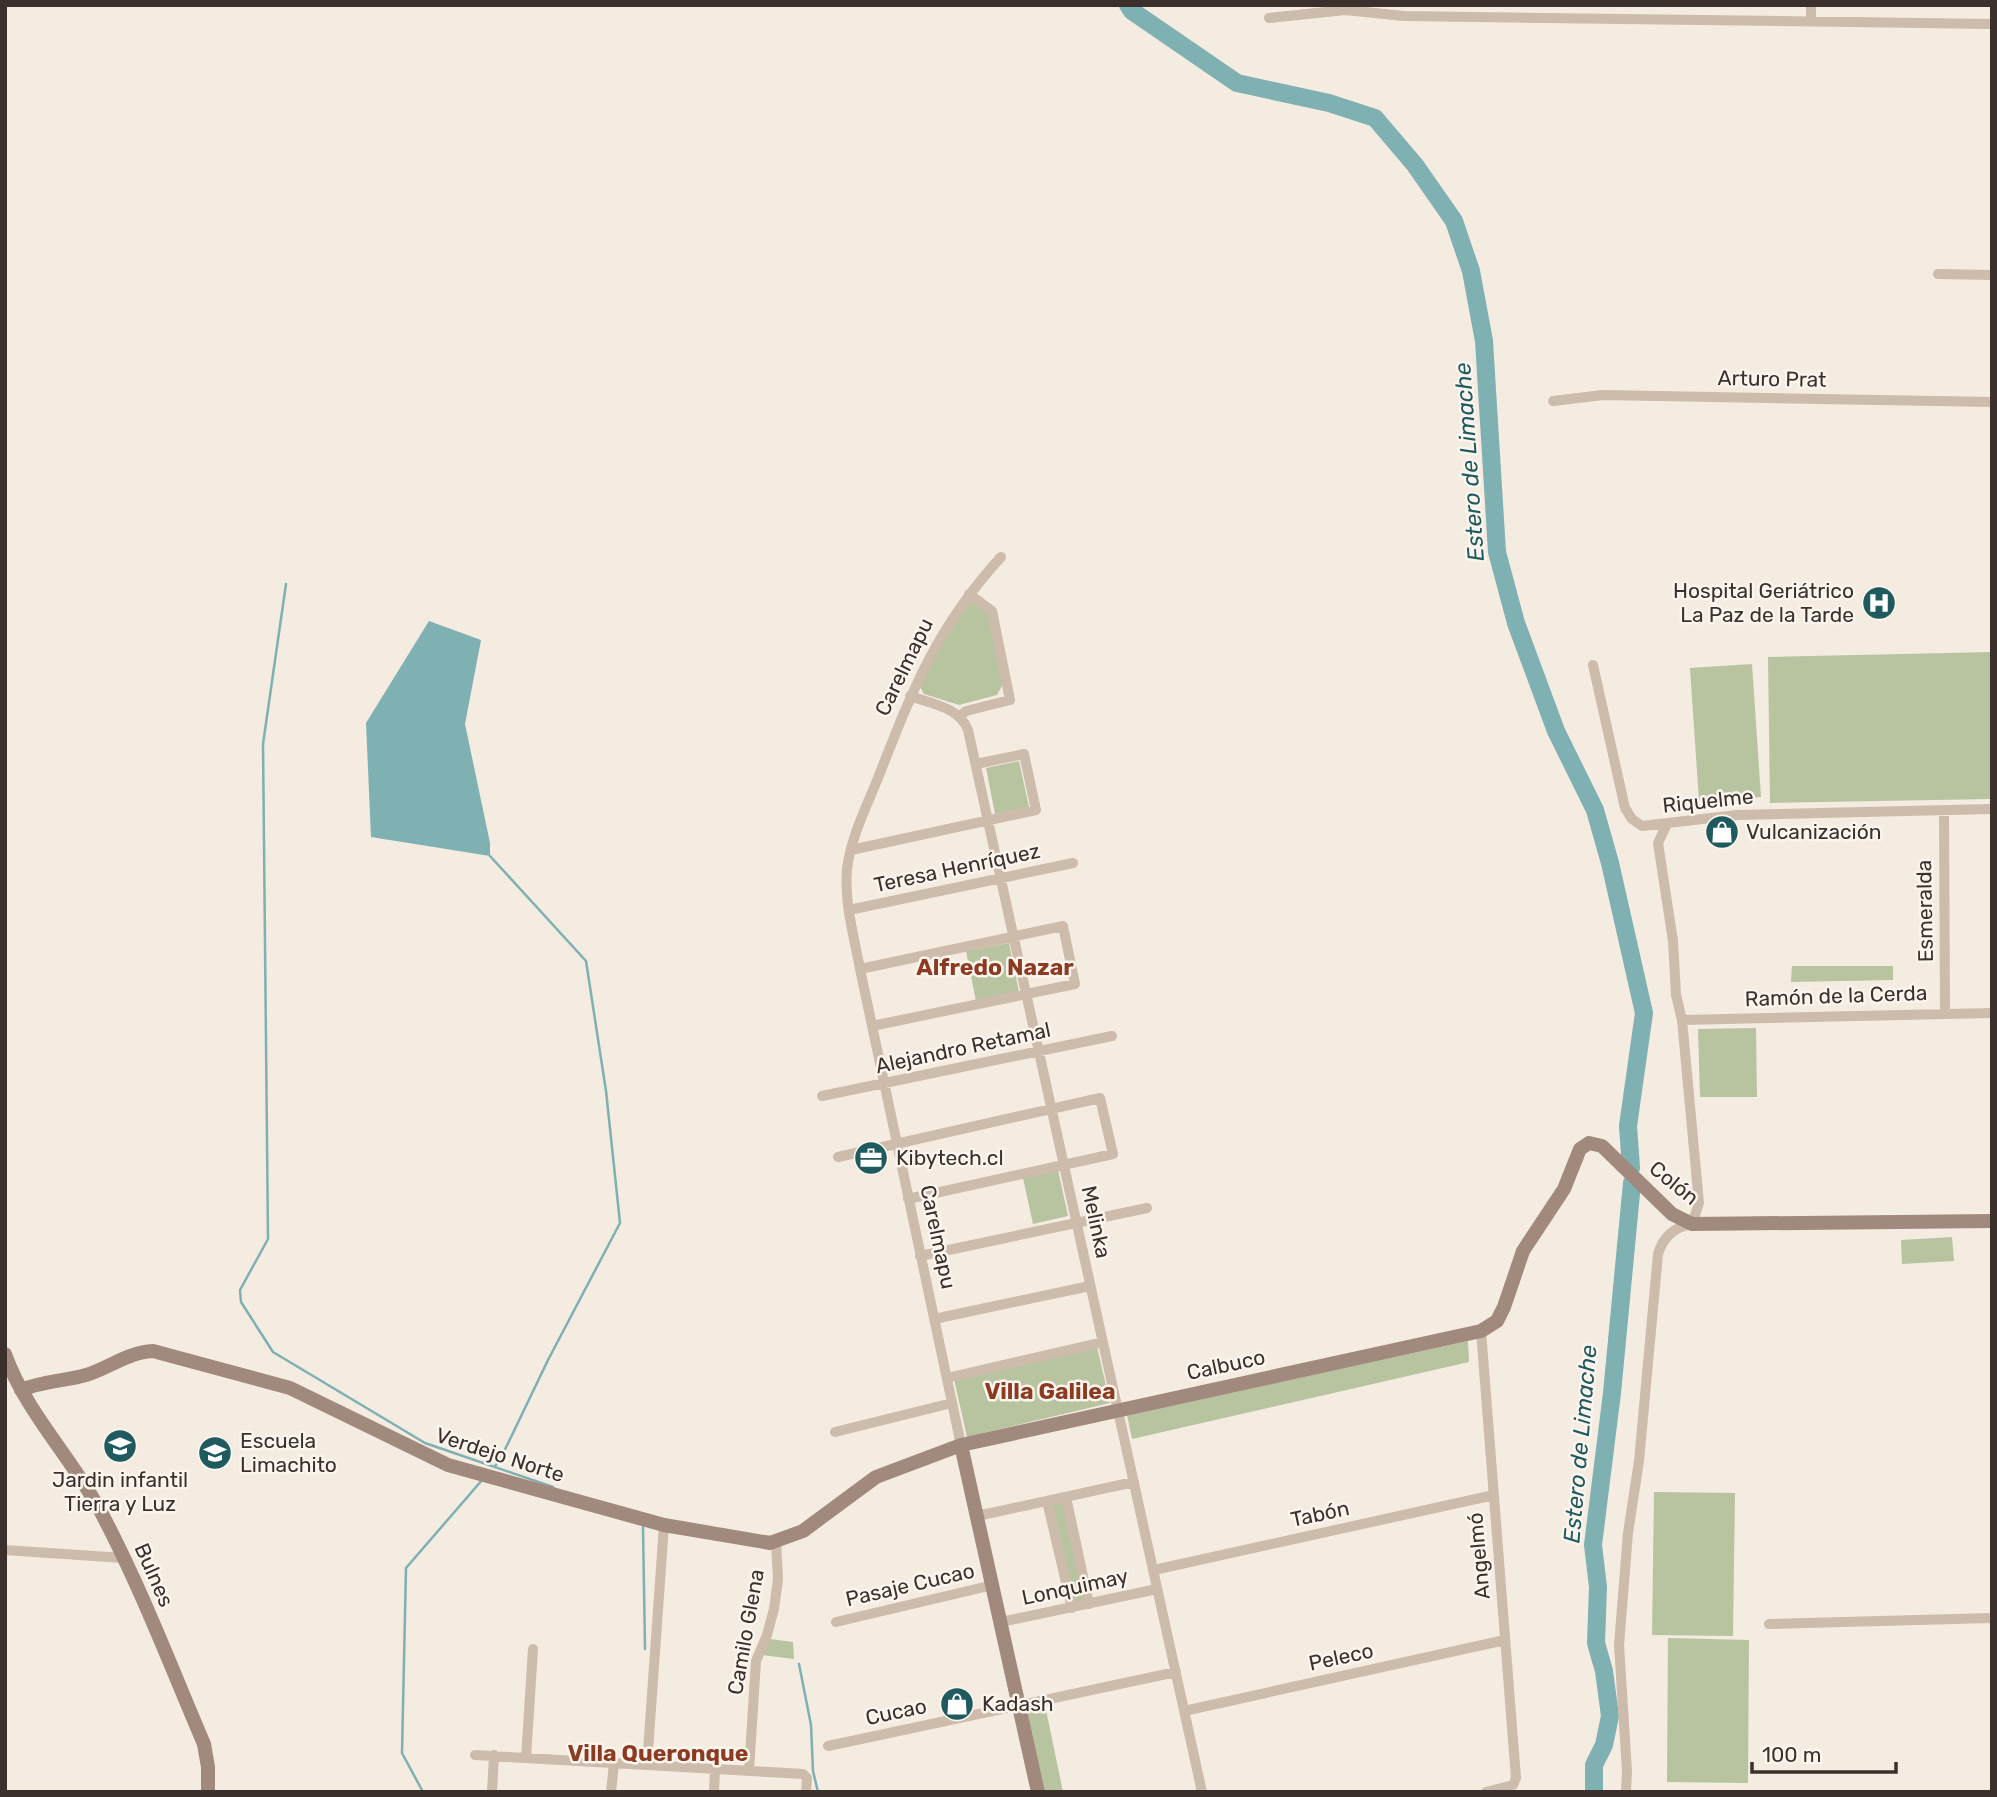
<svg xmlns="http://www.w3.org/2000/svg" width="1997" height="1797" font-family="Rubik,sans-serif">
<rect width="100%" height="100%" fill="#f4ebe1"/>
<path fill="#b8c4a0" d="M971 599 988 612 1003 684 997 695 959 705 924 694 919 685 935 652Z
M1992 652V799L1770 803 1768 657Z
M1752 664 1761 797 1699 801 1690 668Z
M1019 761 1029 807 995 814 986 768Z
M1009 943 1019 992 976 1001 966 951Z
M1792 966H1893V980L1791 982Z
M1756 1028 1757 1097H1700L1698 1029Z
M1058 1170 1068 1216 1033 1224 1023 1178Z
M1952 1237 1954 1261 1902 1264 1901 1240Z
M1468 1341 1469 1362 1132 1439 1127 1415Z
M1097 1347 1110 1403 967 1437 954 1379Z
M1654 1492 1735 1493 1733 1636 1652 1635Z
M1064 1501 1085 1600 1073 1602 1051 1504Z
M1668 1638 1749 1640 1748 1783 1667 1782Z
M770 1639 793 1642 794 1659 761 1655Z
M1045 1705 1063 1792H1045L1026 1709Z"/>
<path fill="#7fb0b2" d="M429 621 481 640 465 724 490 843V856L371 837 366 723Z"/>
<g fill="none" stroke-linecap="round" stroke-linejoin="round">
<path stroke="#7fb0b2" stroke-width="2.5" d="M286 584 263 744 268 1239 240 1290 241 1302 273 1352 425 1443 553 1487
M490 856 586 961 606 1091 620 1223 548 1360 500 1460 495 1466
M643 1527 645 1649
M799 1664 811 1725 813 1771 818 1792
M423 1792 402 1753 406 1568 483 1479"/>
<path stroke="#7fb0b2" stroke-width="18" d="M1128 5 1132 11 1237 83 1329 103 1375 118 1415 165 1454 221 1471 271 1484 341 1497 552 1516 623 1556 731 1595 810 1610 863 1644 1013 1628 1126 1631 1168
M1594 1792V1765L1604 1745 1610 1716 1604 1671 1596 1643 1598 1587 1593 1545 1612 1393 1632 1183"/>
<path stroke="#cdbbac" stroke-width="10" d="M1269 18 1345 10 1404 16 1992 24
M1811 21V5
M1938 274 1992 275
M1553 401 1603 395 1992 402
M1593 665 1625 808 1632 819 1642 826 1737 815 1992 809
M910 696C932 704 959 707 968 730L1202 1792
M960 716 966 711 1010 700 992 611 969 594
M1944 810 1945 1012
M851 850 1036 810 1024 754 976 764
M849 910 1073 863
M860 969 1063 926 1075 984 872 1026
M1682 1020 1992 1013
M822 1096 1112 1036
M838 1157 1100 1098 1113 1154 908 1199
M920 1256 1147 1208
M934 1319 1090 1286
M1481 1331 1516 1778 1513 1785 1486 1792
M947 1378 1103 1342
M835 1432 952 1403
M961 1445 860 969C854 936 844 903 847 869 851 837 866 808 878 778 912 691 936 628 1001 557
M1066 1497 1089 1604
M1047 1501 1072 1608
M977 1516 1134 1482
M5 1550 123 1558
M1154 1570 1494 1495
M836 1622 993 1585
M1001 1622 1157 1589
M1769 1624 1992 1618
M1184 1711 1505 1640
M828 1746 1176 1672
M475 1755 803 1774 807 1778 806 1792
M526 1758 533 1649
M647 1765 664 1525
M749 1771 756 1661 767 1635 774 1609 778 1579 776 1542
M492 1792 494 1755
M611 1792 614 1764
M714 1792 715 1769
M1626 1792 1627 1771 1619 1645 1628 1533 1639 1461 1658 1254C1663 1237 1674 1227 1692 1224L1699 1203 1682 1020 1676 995 1673 941 1658 843 1667 824"/>
<path stroke="#a18a7d" stroke-width="14" d="M5 1354C26 1413 73 1459 102 1514 141 1588 171 1667 204 1744L208 1767V1792
M21 1390C42 1381 65 1381 86 1375 109 1368 128 1352 153 1351L290 1388 448 1465 664 1525 770 1543 803 1531 876 1477 961 1445 1481 1331 1497 1321 1504 1307 1523 1251 1564 1189 1580 1149 1589 1143 1602 1146 1672 1214 1692 1224 1992 1221
M961 1445 1038 1792"/>
</g>
<defs>
<g id="hospital-disc" transform="scale(1.75)"><circle r="9.5" fill="#1f5a5e" stroke="#fbf5ee"/><path d="M-5-5h3v3.5h4V-5h3V5h-3V1.5h-4V5h-3Z" fill="#fff"/></g>
<g id="shop-disc" transform="scale(1.75)"><circle r="9.5" fill="#1f5a5e" stroke="#fbf5ee"/><path d="M-5-2.5h2.3a2.7 3.5 0 0 1 5.4 0H5L5.5 6h-11ZM-1.5-2.5h3a1.5 2.3 0 0 0-3 0Z" fill="#fff"/></g>
<g id="office-disc" transform="scale(1.75)"><circle r="9.5" fill="#1f5a5e" stroke="#fbf5ee"/><path d="M-6-3h4V-5.5h4V-3h4V5H-6ZM-1-4.5V-3h2v-1.5ZM-6 0V1H6V0Z" fill="#fff"/></g>
<g id="school-disc" transform="scale(1.75)"><circle r="9.5" fill="#1f5a5e" stroke="#fbf5ee"/><path d="M0-5L7-2L0 1L-7-2ZM-4 1L0 2.5L4 1V4Q0 6-4 4Z" fill="#fff"/></g>
</defs>
<g fill-rule="evenodd">
<use href="#hospital-disc" x="1879" y="603"/>
<use href="#shop-disc" x="1722" y="832"/>
<use href="#office-disc" x="871" y="1158"/>
<use href="#school-disc" x="120" y="1446"/>
<use href="#school-disc" x="215" y="1453"/>
<use href="#shop-disc" x="957" y="1704"/>
</g>
<g text-anchor="middle" stroke-width="5" stroke-linejoin="round" paint-order="stroke">
<g font-size="21" fill="#3b302b" stroke="#fbf5ee">
<text transform="translate(1772 379) rotate(1)" y="7">Arturo Prat</text>
<text transform="translate(904 667) rotate(-64)" y="7">Carelmapu</text>
<text transform="translate(1708 801) rotate(-6)" y="7">Riquelme</text>
<text transform="translate(957 868) rotate(-12)" y="7">Teresa Henríquez</text>
<text transform="translate(1925 911) rotate(-91)" y="7">Esmeralda</text>
<text transform="translate(1836 996) rotate(-2)" y="7">Ramón de la Cerda</text>
<text transform="translate(963 1048) rotate(-12)" y="7">Alejandro Retamal</text>
<text transform="translate(1674 1183) rotate(39)" y="7">Colón</text>
<text transform="translate(1096 1222) rotate(78)" y="7">Melinka</text>
<text transform="translate(938 1237) rotate(78)" y="7">Carelmapu</text>
<text transform="translate(1226 1365) rotate(-12)" y="7">Calbuco</text>
<text transform="translate(500 1455) rotate(18)" y="7">Verdejo Norte</text>
<text transform="translate(1320 1514) rotate(-12)" y="7">Tabón</text>
<text transform="translate(1479 1556) rotate(-95)" y="7">Angelmó</text>
<text transform="translate(154 1575) rotate(66)" y="7">Bulnes</text>
<text transform="translate(910 1585) rotate(-13)" y="7">Pasaje Cucao</text>
<text transform="translate(1075 1587) rotate(-12)" y="7">Lonquimay</text>
<text transform="translate(746 1632) rotate(-80)" y="7">Camilo Glena</text>
<text transform="translate(1341 1657) rotate(-12)" y="7">Peleco</text>
<text transform="translate(896 1712) rotate(-12)" y="7">Cucao</text>
</g>
<g font-size="21" fill="#3b302b" stroke="#fbf5ee" text-anchor="start">
<text x="1854" y="598" text-anchor="end">Hospital Geriátrico<tspan x="1854" dy="24">La Paz de la Tarde</tspan></text>
<text x="1746" y="839">Vulcanización</text>
<text x="896" y="1165">Kibytech.cl</text>
<text x="240" y="1448">Escuela<tspan x="240" dy="24">Limachito</tspan></text>
<text x="120" y="1487" text-anchor="middle">Jardin infantil<tspan x="120" dy="24">Tierra y Luz</tspan></text>
<text x="982" y="1711">Kadash</text>
</g>
<g font-size="23" font-style="italic" fill="#1f5a5e" stroke="#fbf5ee">
<text transform="translate(1469 462) rotate(-94)" y="8">Estero de Limache</text>
<text transform="translate(1580 1444) rotate(-85)" y="8">Estero de Limache</text>
</g>
<g font-size="23" font-weight="bold" fill="#8c3b22" stroke="#fbf5ee">
<text x="995" y="975">Alfredo Nazar</text>
<text x="1050" y="1399">Villa Galilea</text>
<text x="658" y="1761">Villa Queronque</text>
</g>
</g>
<rect width="1997" height="1797" fill="none" stroke="#3b302b" stroke-width="14"/>
<path d="M1752 1762v10h144v-10" fill="none" stroke="#3b302b" stroke-width="3.5"/>
<text x="1762" y="1762" font-size="21" fill="#3b302b" stroke="#fbf5ee" stroke-width="5" paint-order="stroke">100 m</text>
</svg>
